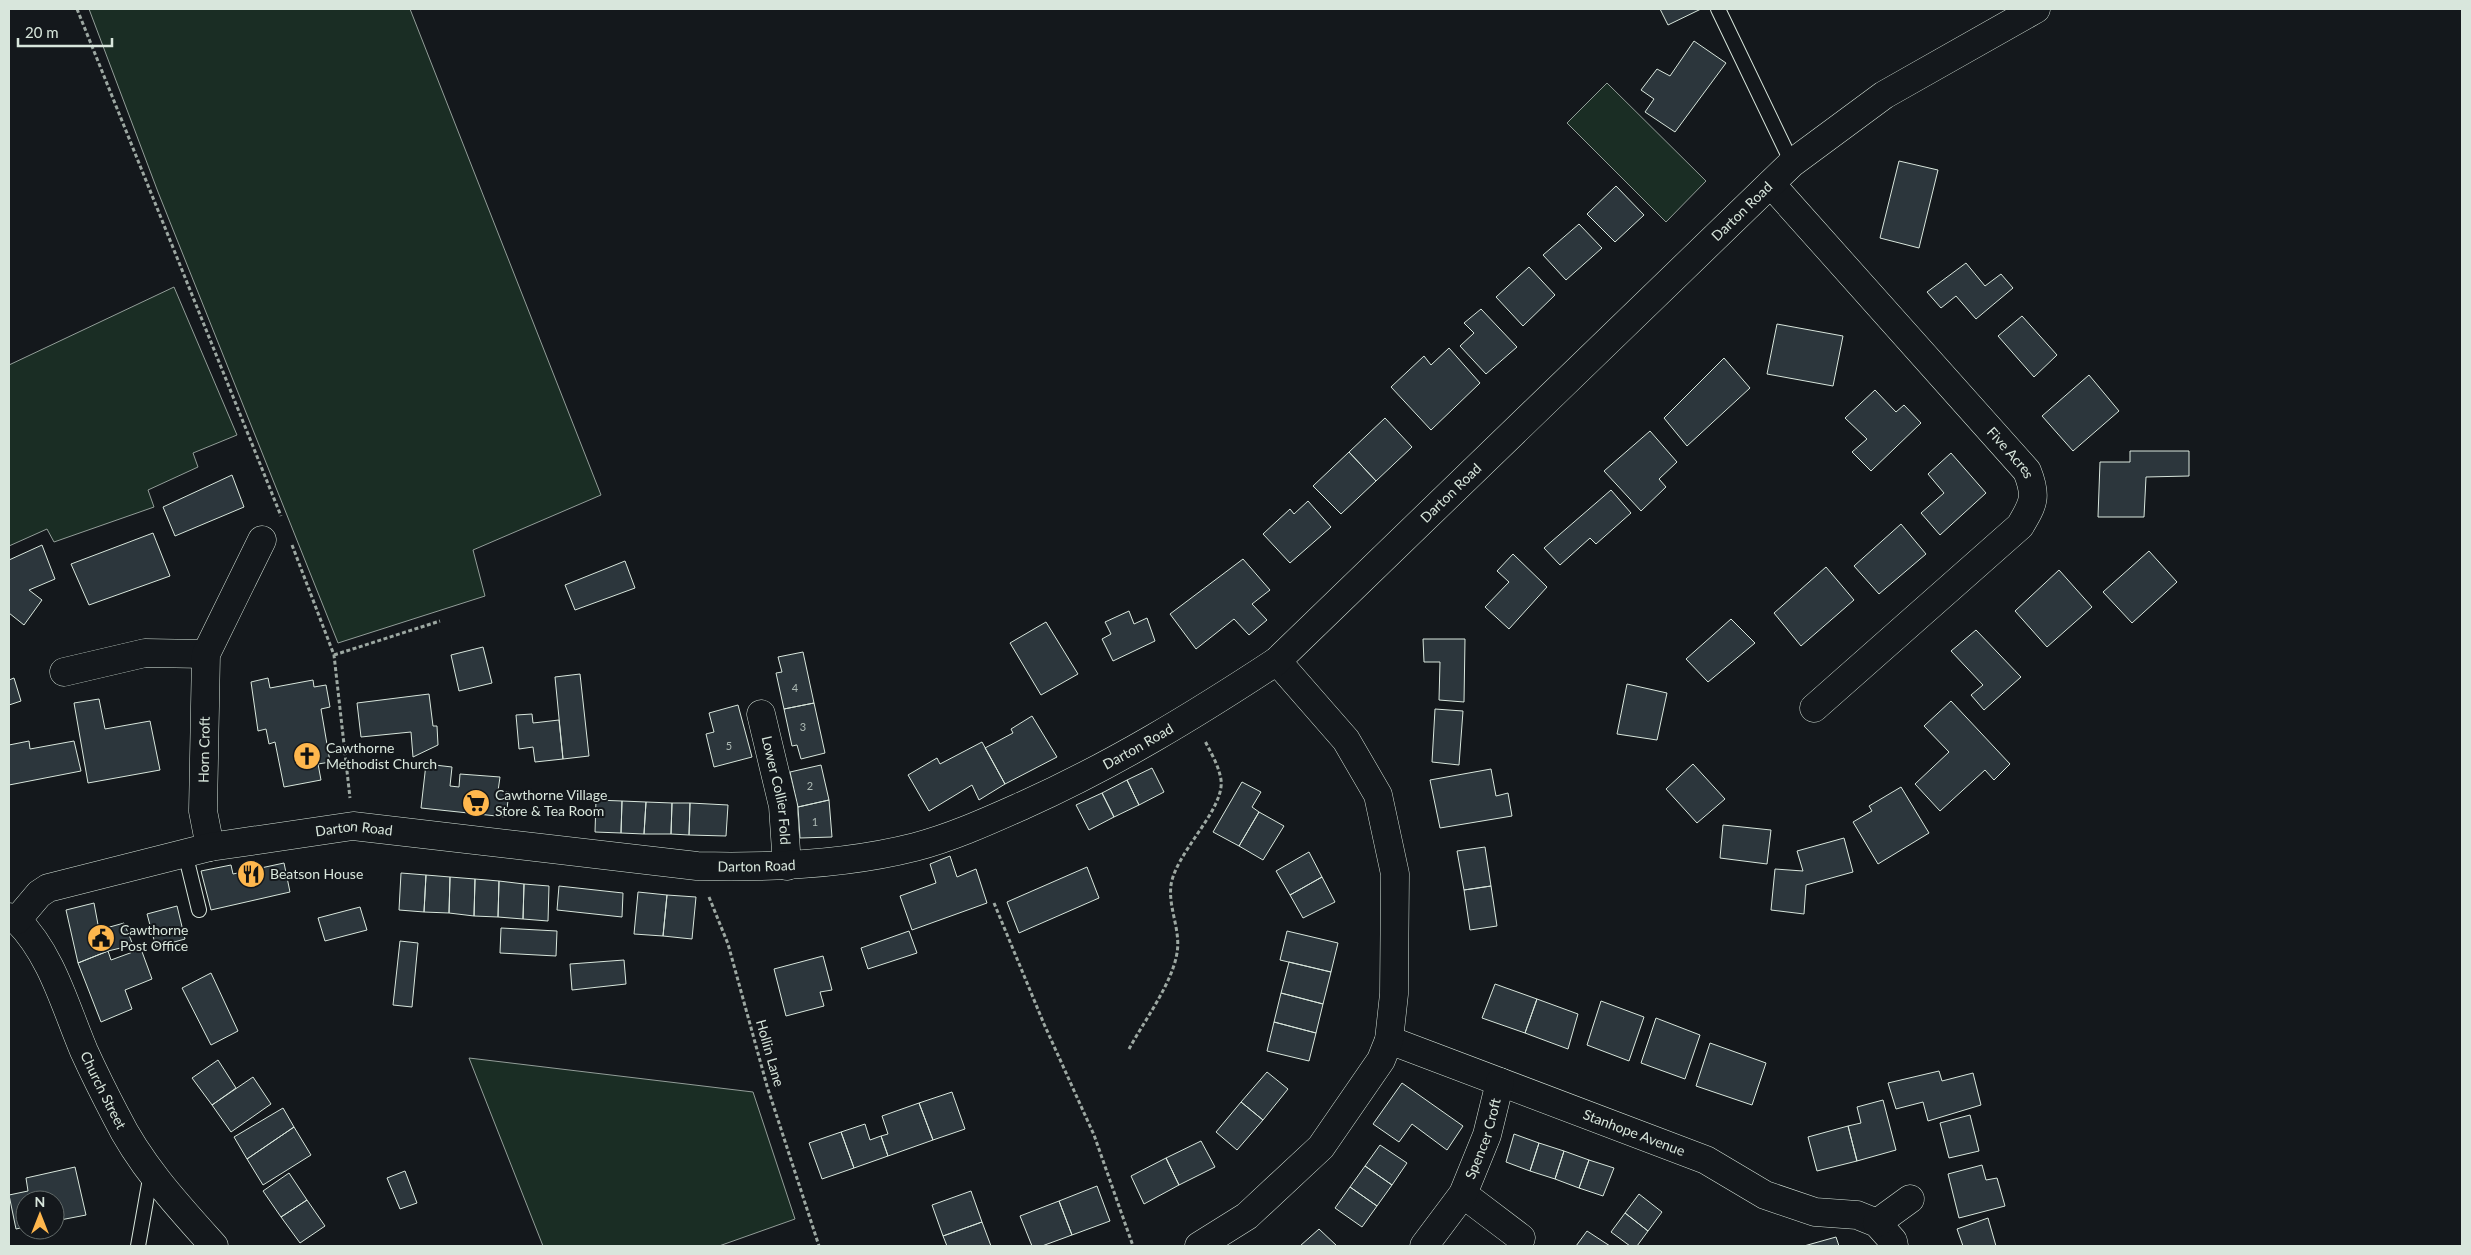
<svg xmlns="http://www.w3.org/2000/svg" width="2471" height="1255" font-family="Lato,sans-serif">
<rect width="100%" height="100%" fill="#14181c"/>
<path fill="#1a2d24" stroke="#939e99" d="M89 9H410L601 495 473 550 485 596 338 643 158 192Z
M1607 83 1706 181 1666 222 1567 123Z
M174 287 237 435 193 453 198 467 148 490 154 507 54 542 47 529 9 546V365Z
M469 1058 753 1092 795 1219 719 1246H543Z"/>
<path fill="#2c363c" stroke="#d8e6dc" d="M1660 9H1701L1668 25Z
M1694 41 1726 63 1675 132 1645 112 1654 99 1641 90 1657 69 1670 76Z
M1899 161 1938 170 1919 248 1880 238Z
M1616 186 1644 215 1615 242 1587 214Z
M1579 224 1602 248 1566 280 1543 255Z
M1966 263 1985 286 2001 274 2013 288 1976 319 1956 296 1941 308 1927 292Z
M1529 267 1555 295 1523 326 1496 297Z
M1481 309 1517 347 1486 374 1460 346 1474 333 1464 323Z
M2022 316 2057 355 2034 377 1998 336Z
M1777 324 1843 336 1833 386 1767 374Z
M1449 348 1480 383 1431 430 1391 387 1424 356 1431 365Z
M1724 358 1750 388 1687 446 1664 418Z
M2089 375 2119 411 2073 451 2042 416Z
M1875 390 1896 412 1904 405 1921 423 1871 471 1852 452 1867 439 1845 418Z
M1385 418 1412 447 1376 481 1349 452Z
M1650 431 1677 462 1659 479 1666 487 1641 511 1604 471Z
M2130 451H2189V476L2146 477 2144 517H2098L2100 462H2130Z
M1349 452 1376 481 1341 514 1313 486Z
M1951 453 1986 493 1940 535 1921 513 1944 493 1928 474Z
M232 475 244 507 175 536 163 507Z
M1611 490 1631 513 1596 544 1590 538 1560 565 1544 548Z
M1308 501 1331 527 1290 563 1263 534 1290 509 1294 514Z
M1901 524 1926 554 1879 594 1854 566Z
M153 533 170 576 89 605 71 564Z
M42 545 55 579 29 590 42 600 24 625 9 613V560Z
M2149 551 2177 582 2132 623 2103 592Z
M1513 554 1547 587 1509 629 1485 607 1509 582 1497 571Z
M1243 559 1270 590 1252 604 1267 620 1249 635 1234 619 1196 649 1170 614Z
M625 561 635 588 575 610 565 585Z
M1826 567 1854 600 1801 646 1774 613Z
M2059 570 2092 607 2047 647 2015 611Z
M1129 611 1134 624 1147 618 1155 641 1113 661 1102 639 1111 634 1105 622Z
M1731 619 1755 643 1708 682 1686 659Z
M1046 622 1078 674 1041 695 1010 643Z
M1976 630 2021 677 1984 710 1971 695 1983 685 1951 651Z
M1423 639H1465L1464 702 1439 700 1440 662H1424Z
M483 647 492 683 459 691 451 655Z
M803 652 814 703 784 709 776 673 782 672 778 657Z
M580 674 589 756 563 759 555 677Z
M14 678 21 701 9 705V680Z
M268 678 270 688 313 680 314 687 326 685 330 707 321 709 330 762 318 764 321 780 284 787 275 742 269 744 266 729 258 731 251 682Z
M1627 684 1667 693 1657 740 1617 734Z
M429 694 433 726H437L438 745 413 757 411 732 361 737 357 703Z
M99 699 105 729 150 721 160 770 88 783 74 703Z
M1951 701 2010 764 1994 780 1985 770 1940 811 1915 784 1949 752 1924 726Z
M814 703 825 753 801 759 797 745 792 746 784 709Z
M738 705 752 757 714 767 706 734 714 732 709 713Z
M1435 709 1463 711 1459 765 1432 762Z
M532 714 533 723 559 720 563 759 535 762 533 747 519 749 516 715Z
M1032 716 1057 757 1005 784 985 748 1013 733 1011 729Z
M29 741 30 749 74 741 81 771 9 785V745Z
M982 742 1005 784 979 800 972 785 929 811 908 775 937 758 940 764Z
M426 764 452 767 450 786 459 787 460 774 500 777 498 791 509 792 506 817 421 808Z
M1693 764 1725 799 1697 823 1666 789Z
M821 765 829 800 798 807 790 772Z
M1152 768 1164 792 1139 805 1127 780Z
M1491 769 1496 796 1508 793 1512 816 1440 828 1430 780Z
M1127 780 1139 805 1114 817 1102 793Z
M1242 782 1261 792 1252 807 1259 812 1239 846 1213 832Z
M1901 787 1929 833 1878 864 1853 822 1872 811 1869 806Z
M1102 793 1114 817 1089 830 1076 805Z
M596 800 622 801 621 833 595 832Z
M829 800 832 837 800 838 798 807Z
M622 801 646 802 644 834 621 833Z
M646 802 672 803 671 834H644Z
M672 803H690L689 835 671 834Z
M690 803 728 805 726 836 689 835Z
M1259 812 1284 826 1263 860 1239 846Z
M1723 825 1771 830 1767 864 1720 858Z
M1844 838 1853 872 1806 885 1804 914 1771 910 1775 869 1803 871 1797 851Z
M1485 847 1491 886 1464 890 1457 851Z
M1309 852 1322 877 1290 895 1276 871Z
M950 856 957 877 976 869 987 903 912 930 900 896 936 883 930 864Z
M284 863 290 892 211 910 201 871 231 865 233 874Z
M1087 867 1099 898 1019 933 1007 902Z
M401 873 426 875 424 912 399 910Z
M426 875 450 877 449 913 424 912Z
M450 877 475 879 474 916 449 913Z
M1322 877 1335 902 1303 918 1290 895Z
M475 879 499 881 498 917 474 916Z
M499 881 524 884 523 919 498 917Z
M524 884 549 886 548 921 523 919Z
M559 886 623 893 622 917 557 910Z
M1491 886 1497 926 1470 930 1464 890Z
M638 892 667 895 663 936 634 934Z
M667 895 696 897 692 939 663 936Z
M94 903 99 930 124 923 133 945 108 951 78 963 66 910Z
M177 906 185 939 156 947 147 914Z
M360 907 367 930 325 941 318 918Z
M501 928 557 931 556 956 500 953Z
M909 931 917 953 868 969 861 948Z
M1287 931 1338 943 1331 972 1280 960Z
M400 941 418 943 412 1007 393 1005Z
M141 949 152 979 125 990 132 1009 101 1022 78 963 108 951 111 960Z
M823 956 832 990 820 992 824 1006 786 1016 774 969Z
M624 960 626 984 572 990 570 964Z
M1289 962 1331 972 1323 1004 1281 993Z
M211 973 238 1031 211 1045 182 988Z
M1495 984 1537 999 1525 1033 1482 1018Z
M1281 993 1323 1004 1316 1033 1274 1022Z
M1537 999 1578 1014 1568 1049 1525 1033Z
M1601 1001 1644 1017 1629 1061 1587 1045Z
M1656 1018 1700 1035 1685 1079 1641 1063Z
M1274 1022 1316 1033 1309 1061 1267 1051Z
M1710 1043 1766 1063 1752 1105 1696 1086Z
M218 1060 236 1088 212 1105 192 1078Z
M1939 1071 1942 1081 1973 1073 1981 1105 1928 1121 1923 1102 1896 1109 1888 1083Z
M1267 1072 1288 1089 1263 1120 1241 1102Z
M253 1077 271 1104 231 1132 212 1105Z
M1402 1083 1463 1126 1447 1150 1412 1124 1399 1142 1373 1124Z
M952 1092 965 1129 933 1140 919 1103Z
M1883 1100 1896 1150 1857 1161 1848 1126 1861 1123 1857 1107Z
M1241 1102 1263 1120 1237 1150 1216 1132Z
M919 1103 933 1140 888 1156 881 1136 888 1134 882 1116Z
M283 1108 294 1127 247 1159 234 1137Z
M1970 1115 1979 1151 1949 1158 1940 1123Z
M865 1124 870 1140 881 1136 888 1156 854 1168 841 1132Z
M1848 1126 1857 1161 1817 1171 1808 1137Z
M294 1127 311 1155 263 1185 247 1159Z
M841 1132 854 1168 822 1179 809 1143Z
M1514 1134 1539 1143 1530 1171 1506 1162Z
M1201 1141 1215 1167 1179 1185 1166 1158Z
M1539 1143 1564 1151 1555 1179 1530 1171Z
M1380 1145 1407 1163 1392 1185 1365 1166Z
M1564 1151 1589 1160 1579 1188 1555 1179Z
M1166 1158 1179 1185 1144 1204 1131 1176Z
M1589 1160 1614 1168 1603 1196 1579 1188Z
M1982 1165 1986 1180 1997 1178 2005 1206 1959 1218 1948 1174Z
M1365 1166 1392 1185 1377 1206 1350 1187Z
M75 1167 86 1215 55 1221V1200H25V1227L16 1229 9 1195 28 1191 26 1178Z
M405 1171 417 1203 400 1209 387 1178Z
M289 1173 307 1200 281 1217 263 1191Z
M1097 1186 1110 1221 1072 1235 1059 1201Z
M1350 1187 1377 1206 1362 1227 1335 1208Z
M971 1191 982 1222 943 1236 932 1205Z
M1639 1194 1662 1212 1648 1231 1625 1213Z
M307 1200 325 1226 300 1243 281 1217Z
M1059 1201 1072 1235 1042 1246H1032L1020 1216Z
M1625 1213 1648 1231 1637 1246H1630L1611 1232Z
M1988 1218 1996 1246H1963L1957 1229Z
M982 1222 991 1246H947L943 1236Z
M1319 1229 1337 1246H1300Z
M1587 1231 1610 1246H1576Z
M1836 1237 1839 1246H1804Z"/>
<g fill="none" stroke-linecap="round" stroke-linejoin="round">
<g stroke="#d8e6dc" stroke-width="16">
<path id="service" d="M1718 9 1792 163
M185 853 199 910
M138 1246 151 1173"/>
</g>
<g stroke="#d8e6dc" stroke-width="29">
<g id="minor">
<path id="s1" d="M1771 184 2027 471C2037 496 2034 503 2020 526L1814 708"/>
<path d="M64 672 145 653 206 654"/>
<path id="s2" d="M761 714 783 806 787 866"/>
<path id="s3" d="M210 847 203 811 206 654 262 540"/>
<path id="s4" d="M17 920C52 955 65 1006 84 1051 94 1073 105 1095 116 1116 140 1165 178 1206 214 1246"/>
<path id="s5" d="M1389 1040 1706 1160 1765 1195 1815 1212 1857 1215 1877 1223 1893 1241 1894 1246"/>
<path d="M1463 1194 1521 1238"/>
<path d="M1877 1223 1910 1199"/>
<path d="M1199 1246 1247 1216 1321 1147 1381 1060 1389 1040 1394 994 1395 874 1378 795 1346 740 1277 661"/>
<path id="s6" d="M1424 1246 1463 1194 1487 1135 1500 1082"/>
</g>
</g>
<g stroke="#d8e6dc" stroke-width="29">
<g id="tertiary">
<path id="s7" d="M9 917 17 920 39 894 48 888 210 847 353 826 697 866C770 868 844 865 915 847 953 837 988 821 1024 805 1113 765 1195 715 1277 661L1792 163 1884 95 2036 9"/>
</g>
</g>
<path stroke="#9da8a2" stroke-width="3" stroke-dasharray="4 2.5" stroke-linecap="butt" d="M77 9 281 516
M292 545 334 655 350 798
M334 655 440 621
M709 897 728 944 767 1086 819 1246
M994 903 1044 1024 1094 1135 1133 1246
M1129 1049C1144 1021 1172 984 1177 953 1181 930 1168 908 1171 885 1176 852 1225 809 1221 780 1219 766 1211 753 1205 741"/>
<use href="#service" stroke="#14181c" stroke-width="14"/>
<use href="#minor" stroke="#14181c" stroke-width="28"/>
<use href="#tertiary" stroke="#14181c" stroke-width="28"/>
</g>
<defs>
<g id="church-disc" transform="scale(1.4375)"><circle r="9.5" fill="#ffb74d" stroke="#14181c"/><path d="M-1.2-6h2.4v3.5h3.3v2.4h-3.3V6h-2.4V-.1h-3.3v-2.4h3.3Z" fill="#111"/></g>
<g id="supermarket-disc" transform="scale(1.4375)"><circle r="9.5" fill="#ffb74d" stroke="#14181c"/><path d="M-6-5.5h2.5l.6 2H6L4.5 2H-2.5L-4.4-4H-6ZM-1.5 3.2a1.3 1.3 0 1 0 .1 0ZM3 3.2a1.3 1.3 0 1 0 .1 0Z" fill="#111"/></g>
<g id="restaurant-disc" transform="scale(1.4375)"><circle r="9.5" fill="#ffb74d" stroke="#14181c"/><path d="M-5-6h1v4h1v-4h1v4h1v-4h1v5L-1.5 .5V6h-2V.5L-5-1ZM5-6V6H3V1.5H1.5Q1.5-4 5-6Z" fill="#111"/></g>
<g id="civic-disc" transform="scale(1.4375)"><circle r="9.5" fill="#ffb74d" stroke="#14181c"/><path d="M-.6-6.5H3V-4.5H.6V-3L4-1V1h2V6H-6V1h2V-1L-.6-3ZM-1.2 2.5V6h2.4V2.5Z" fill="#111"/></g>
</defs>
<g fill-rule="evenodd">
<use href="#church-disc" x="307" y="756"/>
<use href="#supermarket-disc" x="476" y="803"/>
<use href="#restaurant-disc" x="251" y="874"/>
<use href="#civic-disc" x="101" y="938"/>
</g>
<g text-anchor="middle" stroke-width="4" stroke-linejoin="round" paint-order="stroke">
<g font-size="11" fill="#adbab4">
<text x="795" y="692">4</text>
<text x="803" y="731">3</text>
<text x="729" y="750">5</text>
<text x="810" y="790">2</text>
<text x="815" y="826">1</text>
</g>
<g font-size="14" fill="#d8e6dc" stroke="#14181c">
<text dy="5" stroke="none"><textPath href="#s7" startOffset="1986">Darton Road</textPath></text>
<text dy="5" stroke="none"><textPath href="#s1" startOffset="360">Five Acres</textPath></text>
<text dy="5" stroke="none"><textPath href="#s7" startOffset="1581">Darton Road</textPath></text>
<text dy="5" stroke="none"><textPath href="#s7" startOffset="1176">Darton Road</textPath></text>
<text dy="5" stroke="none"><textPath href="#s3" startOffset="98">Horn Croft</textPath></text>
<text dy="5" stroke="none"><textPath href="#s2" startOffset="78">Lower Collier Fold</textPath></text>
<text dy="5" stroke="none"><textPath href="#s7" startOffset="366">Darton Road</textPath></text>
<text dy="5" stroke="none"><textPath href="#s7" startOffset="771">Darton Road</textPath></text>
<text transform="translate(770 1053) rotate(74)" y="5">Hollin Lane</text>
<text dy="5" stroke="none"><textPath href="#s4" startOffset="192">Church Street</textPath></text>
<text dy="5" stroke="none"><textPath href="#s5" startOffset="262">Stanhope Avenue</textPath></text>
<text dy="5" stroke="none"><textPath href="#s6" startOffset="124">Spencer Croft</textPath></text>
</g>
<g font-size="14" fill="#d8e6dc" stroke="#14181c" text-anchor="start">
<text x="326" y="753">Cawthorne<tspan x="326" dy="16">Methodist Church</tspan></text>
<text x="495" y="800">Cawthorne Village<tspan x="495" dy="16">Store &amp; Tea Room</tspan></text>
<text x="270" y="879">Beatson House</text>
<text x="120" y="935">Cawthorne<tspan x="120" dy="16">Post Office</tspan></text>
</g>
</g>
<rect width="2471" height="1255" fill="none" stroke="#d8e6dc" stroke-width="20"/>
<g transform="translate(40 1215)"><circle r="24" fill="#14181c" stroke="#626a69"/>
<path d="M0-4L9 19L0 12L-9 19Z" fill="#ffb74d"/>
<text y="-8" font-size="14" font-weight="bold" text-anchor="middle" fill="#d8e6dc">N</text>
</g>
<path d="M18 38v8h94v-8" fill="none" stroke="#d8e6dc" stroke-width="2.5"/>
<text x="25" y="38" font-size="15" fill="#d8e6dc" stroke="#14181c" stroke-width="4" paint-order="stroke">20 m</text>
</svg>
